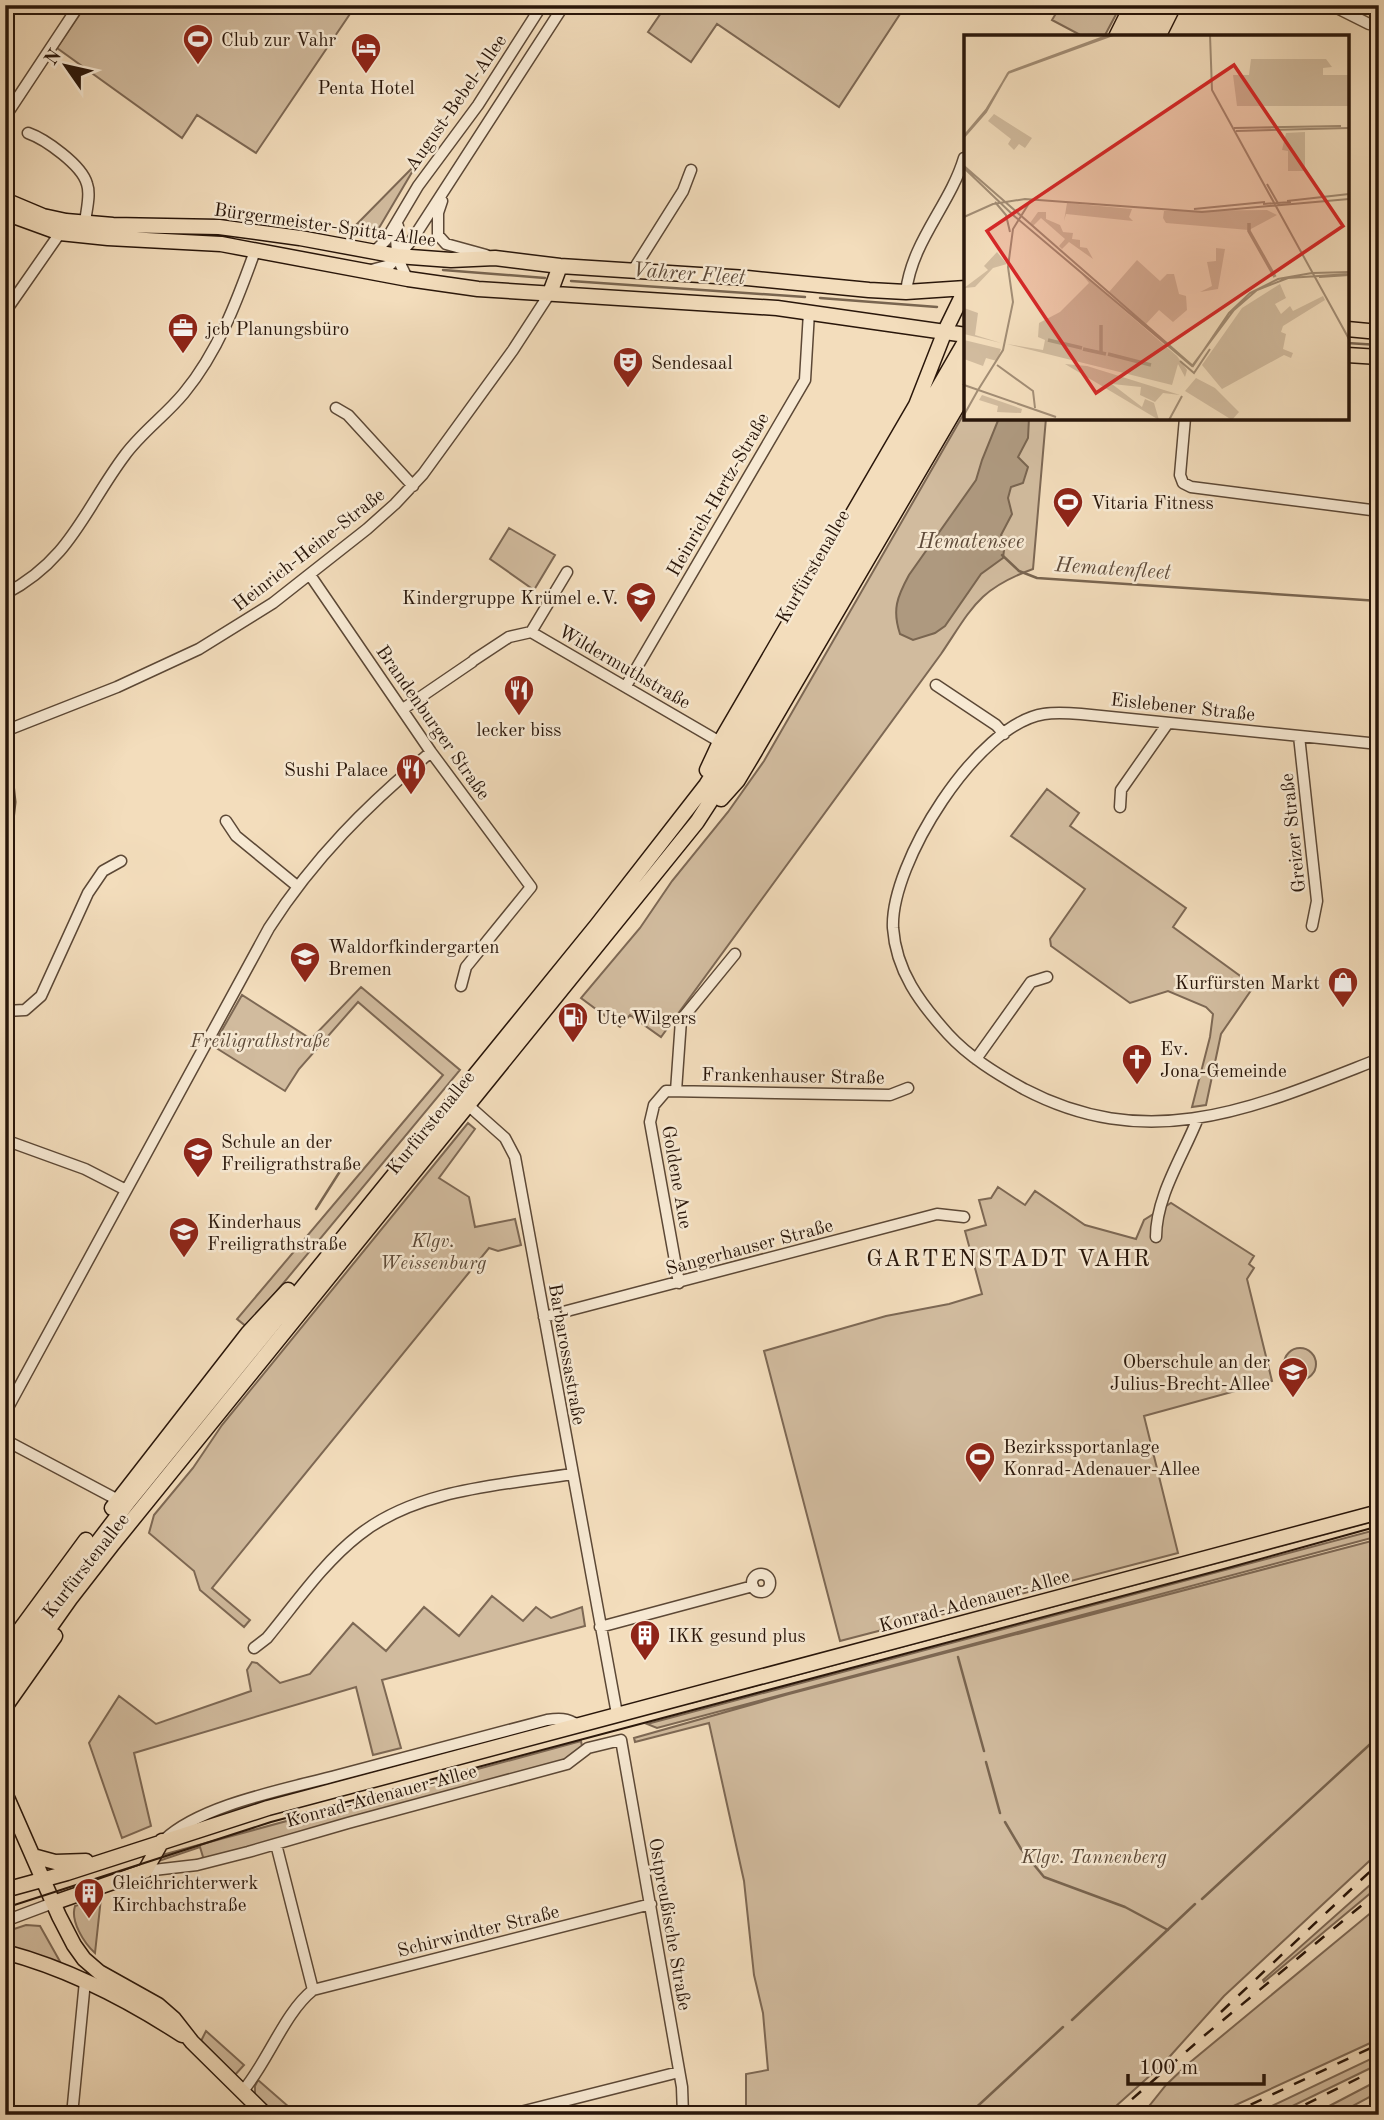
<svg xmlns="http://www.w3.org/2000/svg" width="1384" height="2120" font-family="'Old Standard TT',serif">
<rect width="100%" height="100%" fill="#f3ddbc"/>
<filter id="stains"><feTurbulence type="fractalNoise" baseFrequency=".00286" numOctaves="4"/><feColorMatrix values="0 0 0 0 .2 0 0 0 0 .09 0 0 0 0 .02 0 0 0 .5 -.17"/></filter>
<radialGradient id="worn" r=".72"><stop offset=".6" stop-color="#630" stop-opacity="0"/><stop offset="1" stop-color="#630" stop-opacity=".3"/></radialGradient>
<path fill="#d1bb9e" stroke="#7d6854" stroke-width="2" d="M86 5H356L256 153 197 115 182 138 57 48Z
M663 5H900L904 8 839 107 717 24 691 62 648 32 665 7Z
M1061 5H1121L1104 37H1084L1052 20Z
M418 162 379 228 355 226Z
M966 410V418H1046L1033 569C978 589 972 608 941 654L661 1037 630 1015 620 1027 581 998 640 928 672 881 728 812 764 761Z
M509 528 555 555 534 590 490 559Z
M1047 789 1079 813 1070 826 1186 908 1173 927 1254 986 1221 1034 1206 1105 1192 1107 1210 1037 1213 1014 1206 1007 1168 991 1130 1003 1051 946 1050 939 1085 889 1011 836Z
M361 987 460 1070 247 1327 237 1319 443 1075 358 1002 299 1069 285 1091 213 1046 242 995 311 1039Z
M468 1123 475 1129 439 1178 469 1197 475 1227 515 1219 521 1245 498 1251 489 1248 212 1588 250 1620 244 1627 200 1590 194 1571 149 1533 154 1515 193 1468 222 1425Z
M998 1187 1025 1205 1035 1191 1085 1225 1136 1239 1144 1220 1171 1203 1254 1256 1249 1264 1254 1268 1247 1279 1272 1381 1144 1416 1178 1553 840 1641 764 1351 886 1316 949 1304 982 1294 965 1231 986 1225 979 1200 991 1198Z
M1284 1364a16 16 0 1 1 32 0a16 16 0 1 1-32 0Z
M1379 1517V1520L691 1703 690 1700Z
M1379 1529V1536L657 1728 647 1724Z
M1379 1539V1852L1224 1996 1163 2064 1106 2115H746V2074L768 2070 763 2013 754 1975 744 1881 709 1723 635 1742 634 1738 789 1694Z
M492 1596 523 1621 536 1607 551 1618 582 1607 585 1626 382 1680 401 1748 373 1755 356 1687 134 1753 151 1826 122 1838 89 1743 119 1696 156 1724 251 1691 247 1670 252 1662 257 1663 280 1683 310 1674 353 1623 386 1651 424 1607 459 1636Z
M560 1723 188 1827 206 1818 266 1800 547 1725Z
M581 1741 582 1746 561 1762 200 1860 203 1857 200 1847 156 1862 158 1856Z
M1379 1877V1886L1264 1982 1263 1980Z
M101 1898 95 1953C84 1943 70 1921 75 1906Z
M1379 1906V2039L1214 2115H1142L1166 2085 1188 2064Z
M26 1925 40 1926 62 1965 5 1947V1932Z
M206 2031 244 2065 234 2076 201 2041Z
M1379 2055V2064L1274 2115H1253Z
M258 2080 297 2114 272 2115 255 2096V2086Z
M1379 2080V2092L1336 2115H1312Z"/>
<path fill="#ae997f" stroke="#796550" stroke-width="2" d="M999 418H1029L1028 438 1018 457 1028 467 1023 483 1011 487 1008 498 1012 514 1001 535 1005 542 1003 558 981 574 945 626 935 633 913 640 900 634C892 610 897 597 909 575L976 480 982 460Z"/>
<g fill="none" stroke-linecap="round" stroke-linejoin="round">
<path stroke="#796550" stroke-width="2.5" d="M443 270 545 278
M571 281 805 297
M820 298 937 307
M1347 343 1379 345
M1002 555 1019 571 1037 578 1379 601
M316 1209 344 1165
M958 1657 984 1751
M986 1762 1000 1813
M1005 1822 1021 1849 1044 1877 1125 1907 1168 1930
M1202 1899 1379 1736
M1072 2020 1195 1904
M968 2115 1063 2027"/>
<g stroke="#5c4836" stroke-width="13">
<path id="minor" d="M1331 5 1369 24 1379 26
M5 117 79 5
M28 133C45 139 82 165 87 184 91 195 86 211 85 223
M442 201 438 213V235L446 244 486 255
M398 226C394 246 397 261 408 279
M374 252 386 240 418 186 478 105 542 5
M371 270 390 265 412 240 564 5
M632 272 683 191 691 170
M906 292C912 241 950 205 964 158
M5 312 60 233
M336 408 348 415 413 486
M1185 418 1180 475 1183 483 1191 487 1379 511
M310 575 431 752 531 887 466 967 461 986
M5 594C71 560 85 508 125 455 142 432 166 415 184 393 218 352 237 301 255 251
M531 632 567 572
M474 660 509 637 531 632 720 742
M936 685 996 725 1004 734
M626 686 805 380 809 312
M403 709 472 662
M5 731 117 687 199 649 273 603 367 529 395 504 423 474 513 350 550 293
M1299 736 1317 901 1312 926
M1379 744 1081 714C1069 713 1056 712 1044 714 977 724 890 864 893 928 896 971 920 1003 948 1034 969 1057 997 1074 1024 1089 1152 1156 1258 1106 1379 1059
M5 756 10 802 5 847
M1120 807 1121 790 1168 723
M226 821 236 836 297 886
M5 1011 25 1010 41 996 88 893 103 871 121 861
M976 1059 1031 982 1047 977
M676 1091 681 1020 735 954
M469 1106 505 1138 515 1157 617 1714
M5 1140 85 1169 126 1190
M1156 1237C1156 1196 1183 1156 1198 1118
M679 1283 650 1122 654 1105 666 1091 890 1095 908 1088
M544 1317 937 1214 964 1217
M5 1413 269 928C314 858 367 805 431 752
M5 1440 118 1500
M752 1583a9 9 0 1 1 18 0a9 9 0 1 1-18 0Z
M600 1627 753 1586
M254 1648 267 1638C296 1603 323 1563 359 1535 417 1489 501 1485 572 1474
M164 1840C202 1804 288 1789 339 1775 408 1757 477 1738 547 1720 559 1718 567 1718 578 1725
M145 1871 197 1865 248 1852 348 1823 567 1764 588 1748 621 1740 682 2087 683 2115
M5 1921 53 1903
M313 1990 651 1904
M242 2092C268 2062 284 2013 313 1990L276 1844
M72 2115 85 1981
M509 2115 679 2072"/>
</g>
<g stroke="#29160a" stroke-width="17">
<path id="major" d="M1116 37 1132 5
M1130 37 1147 5
M1145 37 1161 5
M1158 37 1174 5
M5 200 43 216 66 221 113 225 219 227 300 238 397 256 451 260 495 258 560 266 747 278 869 290 906 292 966 288
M5 213 60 233 108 238 221 244 408 279 478 289 777 308 966 335
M550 293 560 266
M1347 329 1379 332
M1347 355 1379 357
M707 770 720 742 916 405 945 331 966 288
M721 799 738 780 750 760 966 391
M112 1508 248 1333 288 1290
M5 1650 86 1540
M5 1669 59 1593 129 1501 597 925 706 785 737 736 966 340
M5 1691 70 1599 112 1545 697 822 741 754 966 365
M5 1707 55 1636
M5 1793 59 1916 74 1945 84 1959 99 1972 158 2005 174 2019 192 2042 266 2115
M33 1856 55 1862 86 1861
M5 1890 67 1873 268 1808 1379 1512
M53 1903 145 1871 162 1841
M5 1952C69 1969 127 1999 182 2035"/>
</g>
<use href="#minor" stroke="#f7e9d3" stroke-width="10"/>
<use href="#major" stroke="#f3ddbc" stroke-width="14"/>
<path stroke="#29160a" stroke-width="2" d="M5 1908 271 1822 1224 1569 1379 1526"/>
<path stroke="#29160a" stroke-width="2.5" stroke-dasharray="12 12" stroke-linecap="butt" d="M1221 2012 1379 1863
M1114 2115 1205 2035 1379 1891
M1134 2115 1136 2112
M1229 2115 1379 2044
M1284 2115 1379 2068"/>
</g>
<defs>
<g id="stadium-pin" transform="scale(1.575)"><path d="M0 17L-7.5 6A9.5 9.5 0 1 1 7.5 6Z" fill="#8f2418" stroke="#f7e9d3"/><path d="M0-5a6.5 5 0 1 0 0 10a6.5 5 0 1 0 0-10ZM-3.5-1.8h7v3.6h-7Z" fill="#fff"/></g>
<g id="hotel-pin" transform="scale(1.575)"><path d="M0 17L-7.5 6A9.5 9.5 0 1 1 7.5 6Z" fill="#8f2418" stroke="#f7e9d3"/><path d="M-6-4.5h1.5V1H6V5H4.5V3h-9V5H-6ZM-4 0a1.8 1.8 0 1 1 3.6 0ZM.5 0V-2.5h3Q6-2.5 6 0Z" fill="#fff"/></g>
<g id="office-pin" transform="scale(1.575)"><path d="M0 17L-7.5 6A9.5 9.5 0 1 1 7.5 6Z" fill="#8f2418" stroke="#f7e9d3"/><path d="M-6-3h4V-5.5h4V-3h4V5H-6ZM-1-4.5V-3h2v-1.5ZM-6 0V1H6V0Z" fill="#fff"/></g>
<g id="theatre-pin" transform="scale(1.575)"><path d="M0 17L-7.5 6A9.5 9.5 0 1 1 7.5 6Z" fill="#8f2418" stroke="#f7e9d3"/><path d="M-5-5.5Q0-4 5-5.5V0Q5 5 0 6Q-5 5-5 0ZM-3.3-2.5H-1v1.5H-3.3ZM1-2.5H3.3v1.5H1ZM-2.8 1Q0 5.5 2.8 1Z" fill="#fff"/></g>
<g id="school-pin" transform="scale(1.575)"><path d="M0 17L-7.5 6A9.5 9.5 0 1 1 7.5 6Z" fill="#8f2418" stroke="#f7e9d3"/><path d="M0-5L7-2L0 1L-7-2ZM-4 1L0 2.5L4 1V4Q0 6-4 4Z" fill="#fff"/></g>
<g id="restaurant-pin" transform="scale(1.575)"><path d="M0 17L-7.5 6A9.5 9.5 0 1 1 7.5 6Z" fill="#8f2418" stroke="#f7e9d3"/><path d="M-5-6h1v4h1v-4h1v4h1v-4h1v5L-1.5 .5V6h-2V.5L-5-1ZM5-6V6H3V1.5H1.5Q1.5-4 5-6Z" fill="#fff"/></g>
<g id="shop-pin" transform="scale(1.575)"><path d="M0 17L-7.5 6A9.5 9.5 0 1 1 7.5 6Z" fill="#8f2418" stroke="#f7e9d3"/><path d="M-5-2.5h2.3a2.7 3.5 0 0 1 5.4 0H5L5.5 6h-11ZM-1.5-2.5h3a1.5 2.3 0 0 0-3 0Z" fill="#fff"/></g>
<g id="fuel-pin" transform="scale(1.575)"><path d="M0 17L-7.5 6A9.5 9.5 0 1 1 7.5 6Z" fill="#8f2418" stroke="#f7e9d3"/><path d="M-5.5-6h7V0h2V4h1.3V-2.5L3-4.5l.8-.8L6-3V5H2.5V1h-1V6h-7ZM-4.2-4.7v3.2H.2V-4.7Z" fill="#fff"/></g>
<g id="church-pin" transform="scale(1.575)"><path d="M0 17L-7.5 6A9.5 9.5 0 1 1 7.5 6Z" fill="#8f2418" stroke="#f7e9d3"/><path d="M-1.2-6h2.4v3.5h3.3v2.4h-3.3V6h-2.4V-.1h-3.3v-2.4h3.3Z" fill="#fff"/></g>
<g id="building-pin" transform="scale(1.575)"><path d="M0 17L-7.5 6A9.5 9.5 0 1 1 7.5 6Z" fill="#8f2418" stroke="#f7e9d3"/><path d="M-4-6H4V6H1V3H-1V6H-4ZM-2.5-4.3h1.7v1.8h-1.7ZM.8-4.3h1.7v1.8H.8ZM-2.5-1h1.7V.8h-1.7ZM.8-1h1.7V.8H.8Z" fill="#fff"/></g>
</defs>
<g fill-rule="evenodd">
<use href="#stadium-pin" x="198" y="39"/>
<use href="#hotel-pin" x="366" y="48"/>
<use href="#office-pin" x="183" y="328"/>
<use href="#theatre-pin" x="628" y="362"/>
<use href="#stadium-pin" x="1068" y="502"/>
<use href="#school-pin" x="641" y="597"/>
<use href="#restaurant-pin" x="519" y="690"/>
<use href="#restaurant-pin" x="411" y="769"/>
<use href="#school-pin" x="305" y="957"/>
<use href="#shop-pin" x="1343" y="982"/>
<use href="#fuel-pin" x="573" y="1017"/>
<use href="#church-pin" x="1137" y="1059"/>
<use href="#school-pin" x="198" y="1152"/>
<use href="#school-pin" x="184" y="1232"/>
<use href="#school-pin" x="1293" y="1372"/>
<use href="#stadium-pin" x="980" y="1457"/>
<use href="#building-pin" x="645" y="1635"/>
<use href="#building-pin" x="89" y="1893"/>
</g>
<g text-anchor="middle" stroke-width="5" stroke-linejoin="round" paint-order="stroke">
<g font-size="19" fill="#29160a" stroke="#f7e9d3" text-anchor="start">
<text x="221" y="46">Club zur Vahr</text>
<text x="366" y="94" text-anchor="middle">Penta Hotel</text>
<text x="206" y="335">jcb Planungsbüro</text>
<text x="651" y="369">Sendesaal</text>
<text x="1091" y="509">Vitaria Fitness</text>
<text x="618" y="604" text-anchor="end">Kindergruppe Krümel e.V.</text>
<text x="519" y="736" text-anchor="middle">lecker biss</text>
<text x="388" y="776" text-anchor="end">Sushi Palace</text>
<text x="328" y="953">Waldorfkindergarten<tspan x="328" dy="22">Bremen</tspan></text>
<text x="1320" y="989" text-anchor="end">Kurfürsten Markt</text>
<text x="596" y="1024">Ute Wilgers</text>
<text x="1160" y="1055">Ev.<tspan x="1160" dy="22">Jona-Gemeinde</tspan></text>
<text x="221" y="1148">Schule an der<tspan x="221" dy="22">Freiligrathstraße</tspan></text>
<text x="207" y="1228">Kinderhaus<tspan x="207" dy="22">Freiligrathstraße</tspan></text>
<text x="1270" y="1368" text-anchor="end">Oberschule an der<tspan x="1270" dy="22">Julius-Brecht-Allee</tspan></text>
<text x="1003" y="1453">Bezirkssportanlage<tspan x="1003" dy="22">Konrad-Adenauer-Allee</tspan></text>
<text x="668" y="1642">IKK gesund plus</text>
<text x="112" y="1889">Gleichrichterwerk<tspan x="112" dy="22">Kirchbachstraße</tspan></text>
</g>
<g font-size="19" fill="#29160a" stroke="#f7e9d3">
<text transform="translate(455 102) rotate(-55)" y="7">August-Bebel-Allee</text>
<text transform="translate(325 224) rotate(8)" y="7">Bürgermeister-Spitta-Allee</text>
<text transform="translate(717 494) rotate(-60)" y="7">Heinrich-Hertz-Straße</text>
<text transform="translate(308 549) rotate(-38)" y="7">Heinrich-Heine-Straße</text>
<text transform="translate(812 566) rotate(-60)" y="7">Kurfürstenallee</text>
<text transform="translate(625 666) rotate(30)" y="7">Wildermuthstraße</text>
<text transform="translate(1183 706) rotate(6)" y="7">Eislebener Straße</text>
<text transform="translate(434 722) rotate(55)" y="7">Brandenburger Straße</text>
<text transform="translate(1292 833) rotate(-96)" y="7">Greizer Straße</text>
<text transform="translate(793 1075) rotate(1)" y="7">Frankenhauser Straße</text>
<text transform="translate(430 1122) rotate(-51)" y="7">Kurfürstenallee</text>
<text transform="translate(678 1177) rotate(80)" y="7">Goldene Aue</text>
<text transform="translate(749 1246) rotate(-15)" y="7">Sangerhauser Straße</text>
<text transform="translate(568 1354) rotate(80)" y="7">Barbarossastraße</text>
<text transform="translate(85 1565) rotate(-52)" y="7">Kurfürstenallee</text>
<text transform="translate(974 1600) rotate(-15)" y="7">Konrad-Adenauer-Allee</text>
<text transform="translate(381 1795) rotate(-15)" y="7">Konrad-Adenauer-Allee</text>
<text transform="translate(671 1924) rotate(80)" y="7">Ostpreußische Straße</text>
<text transform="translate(478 1930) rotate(-14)" y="7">Schirwindter Straße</text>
</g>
<g font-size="19" font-style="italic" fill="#5b4836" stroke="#f7e9d3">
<text x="260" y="1047">Freiligrathstraße</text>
<text x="433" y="1247">Klgv.<tspan x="433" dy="22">Weissenburg</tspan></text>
<text x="1094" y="1863">Klgv. Tannenberg</text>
</g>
<g font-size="21" font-style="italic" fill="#5e4a39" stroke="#f7e9d3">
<text transform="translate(689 273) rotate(4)" y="7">Vahrer Fleet</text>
<text x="971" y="548">Hematensee</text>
<text transform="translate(1113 568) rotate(4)" y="7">Hematenfleet</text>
</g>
<g font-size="23" letter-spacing="2" fill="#29160a" stroke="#f7e9d3">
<text x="1009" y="1266">GARTENSTADT VAHR</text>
</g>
</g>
<g transform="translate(964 35)">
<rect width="385" height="385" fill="#f3ddbc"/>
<path d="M287 24H362L368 32 359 33V40H385V71H273L269 40H285ZM30 79 68 103 61 113 55 109 50 115 44 109 47 104 24 86ZM341 97V136H324V116L318 115 322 98ZM103 168 168 174 165 182 169 186 102 179 100 186ZM303 175 313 180 285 195 202 188 199 183 200 176ZM74 177H82V184L96 190 99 197 109 198 108 204 116 205V212L123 213 129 224 105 207 98 214 95 211 101 204 77 183 69 191 66 188ZM252 213 261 214 254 254 236 257 248 251 243 227 252 226ZM33 217 43 229 29 233 11 252 0 253 24 235 20 231ZM173 225 196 246 203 239H210L215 259 222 261 223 275 209 287 195 275 182 289 145 257ZM117 238 213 321 223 335 221 342 214 329 208 350 43 309 79 315 81 305 74 302 75 288 96 277 125 248ZM316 249 322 263 311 269 317 279 326 271 329 276 359 261 361 265 319 291 317 297 322 299 319 314 329 318 327 323 320 320 258 354 238 330 278 273ZM0 273 14 278 11 300 37 308 0 299ZM0 305 37 314 33 326 22 323 19 331 0 324ZM101 329 123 331 216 360 199 358 191 367 176 360 177 352 148 349 178 372 181 364 190 368 195 385ZM232 343 251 353 275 377 268 385 221 356ZM18 360 58 374 57 378 33 377 34 371 15 365Z" fill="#d1bb9e"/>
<path fill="none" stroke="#ae997f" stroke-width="3.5" d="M285 188V196L311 242M137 290V318M84 305 118 313M119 314 142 319M144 319 187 330"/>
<path fill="none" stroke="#a28d75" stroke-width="2" d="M246 0 248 55 385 304M270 93 377 91M272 96 385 93M0 101 22 75 45 37 145 0M0 102 22 77 44 38 149 0M0 131 229 331 265 278 286 258 314 244 348 238M0 133 49 180 228 331 270 275 293 255 324 243 385 239M303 149 315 170M323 166 385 159M31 167 42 180 46 197M299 169 327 167M230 174 301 167M0 182 29 169 61 164 238 177 385 164M349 238 385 237M355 242 385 240M216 326 230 338 246 314M33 330 69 356 71 373M0 350 92 382M14 355 39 315 49 267 44 232 49 194 67 165M0 380 14 355M205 385 218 361"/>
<path fill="#d62828" fill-opacity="0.15" stroke="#d62828" stroke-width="3.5" d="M270 30 379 191 132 358 23 196Z"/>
<rect width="385" height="385" fill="none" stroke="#29160a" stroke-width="3.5"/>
</g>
<rect width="1384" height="2120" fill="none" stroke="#f3ddbc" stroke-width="28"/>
<rect x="7" y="7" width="1370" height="2106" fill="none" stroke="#29160a" stroke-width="3.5"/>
<rect x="14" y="14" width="1356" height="2092" fill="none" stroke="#29160a" stroke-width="2"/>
<g transform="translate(66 66) rotate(304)" stroke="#f7e9d3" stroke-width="5" paint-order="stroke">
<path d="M0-5L12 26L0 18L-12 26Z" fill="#29160a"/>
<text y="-10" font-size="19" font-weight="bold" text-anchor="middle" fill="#29160a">N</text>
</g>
<path d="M1128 2074v10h136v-10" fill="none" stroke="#29160a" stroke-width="3.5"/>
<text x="1139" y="2074" font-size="21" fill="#29160a" stroke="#f7e9d3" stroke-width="5" paint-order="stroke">100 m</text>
<rect width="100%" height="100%" filter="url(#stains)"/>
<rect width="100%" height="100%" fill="url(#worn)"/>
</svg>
